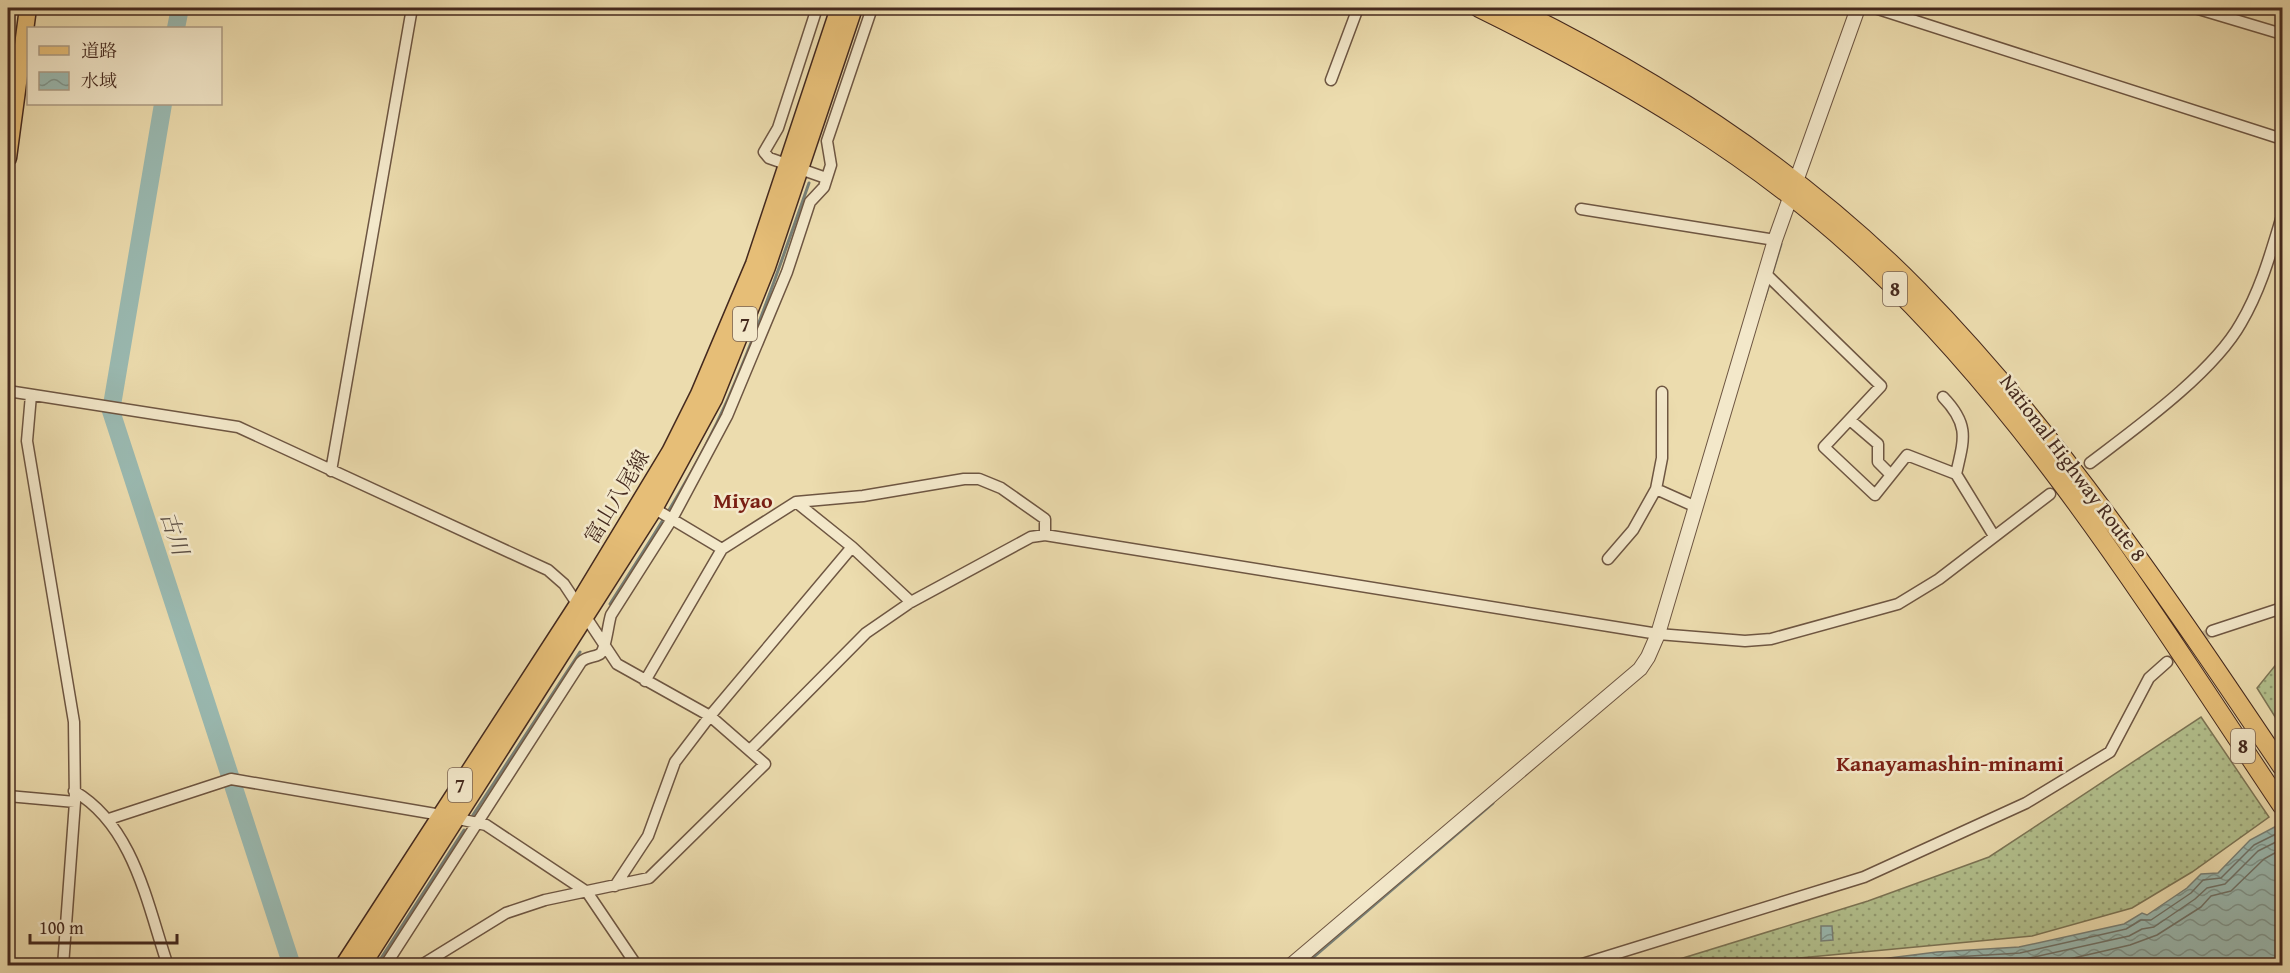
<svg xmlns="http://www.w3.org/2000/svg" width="2290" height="973" font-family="'Gentium Book Plus','Noto Serif JP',serif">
<defs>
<pattern id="grass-dots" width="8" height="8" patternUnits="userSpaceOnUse" patternTransform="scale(1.5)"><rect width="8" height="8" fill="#b3c18e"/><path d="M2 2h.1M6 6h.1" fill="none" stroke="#939d73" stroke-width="1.8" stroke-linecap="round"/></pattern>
<pattern id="water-waves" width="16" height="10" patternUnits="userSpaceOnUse" patternTransform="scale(1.5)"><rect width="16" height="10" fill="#9abab2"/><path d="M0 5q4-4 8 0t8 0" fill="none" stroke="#7f9790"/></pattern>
</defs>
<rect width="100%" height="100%" fill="#ecdcae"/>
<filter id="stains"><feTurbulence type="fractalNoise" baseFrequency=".00333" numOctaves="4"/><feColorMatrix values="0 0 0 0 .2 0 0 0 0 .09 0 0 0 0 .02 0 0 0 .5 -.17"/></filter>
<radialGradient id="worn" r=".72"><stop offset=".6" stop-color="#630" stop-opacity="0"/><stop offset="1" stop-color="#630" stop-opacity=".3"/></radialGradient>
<path fill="url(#grass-dots)" stroke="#7c7556" stroke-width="1.5" d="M2282 657V728L2257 688Z
M2201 717 2269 817 2192 872 2132 908 2032 936 1778 960 1763 965 1657 966 1868 901 1989 857Z"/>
<path fill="url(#water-waves)" stroke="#788077" stroke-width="1.5" d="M2282 823V965H1833L1937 952 2019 947 2124 924 2142 913 2147 915 2187 888 2201 874 2218 873 2250 840Z
M1821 926H1832L1833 940 1821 941Z"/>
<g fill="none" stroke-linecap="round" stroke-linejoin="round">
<path stroke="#6f7268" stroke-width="1.5" d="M1879 966 1938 958 2020 953 2126 929 2141 920H2151L2191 893 2203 880 2221 878 2254 845 2282 831
M1936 966 2021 960 2129 936 2142 929 2154 927 2195 899 2207 888 2225 884 2258 851 2282 839
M2039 966 2130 945 2157 935 2201 907 2211 896 2231 891 2264 859 2282 849"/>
<path stroke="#788077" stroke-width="3" d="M1772 274 1781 244
M1764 300 1770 281
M610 604C652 538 695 473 727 401 758 330 783 257 809 183
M471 818 580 652
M376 966 464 830
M1303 966 1493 803"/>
<path stroke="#9abab2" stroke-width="18" d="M176 28 180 8
M163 104 111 411 292 966"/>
<path stroke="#cab891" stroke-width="10" stroke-dasharray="10 5" stroke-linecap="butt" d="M2167 662 2212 631"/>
<g stroke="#6e5642" stroke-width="13">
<path id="minor" d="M817 8 778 128 764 152 769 158 826 178
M1875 8 2282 139
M2195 8 2282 34
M1331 80 1358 8
M1581 209 1775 240
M1765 273 1881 386 1824 447 1875 495 1907 455 1956 474 1994 536
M8 391 238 427 548 570 564 584 617 664 710 716 765 764 649 878 545 900 506 913 420 966
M1662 392V458L1656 489 1694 506
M31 395 27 441 74 722 75 802 63 966
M1943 397C1970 425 1964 439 1956 474
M1850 420 1878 444V462L1891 475
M2090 463C2136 428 2213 373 2241 323 2261 289 2271 252 2282 216
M331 471 412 8
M796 502 852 547 911 602
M650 506 722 549 796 502 863 496 964 479H979L1001 488 1045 519V535
M1608 559 1633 530 1656 489
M2212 631 2282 608
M645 681 722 549
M750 750 866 633 911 602 1031 537 1045 535 1658 634 1745 641 1771 639 1898 604 1939 579 2050 494
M74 791C134 826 147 904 168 966
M8 796 75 802
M109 819 231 779 441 815 486 825 587 892 637 966
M615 886 648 836 675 762 710 716 852 547
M385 966 581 662C587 656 593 658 600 654 606 649 608 624 611 615L672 519 727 416 787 272 810 202 824 187 831 165 827 141 872 8
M1576 966 1864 877 2026 803 2110 752 2149 678 2167 662"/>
</g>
<g stroke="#6e5642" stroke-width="16">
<path id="tertiary" d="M1290 966 1640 669 1648 657 1658 634 1775 240 1858 8"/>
</g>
<g stroke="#44291e" stroke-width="19">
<path id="primary" d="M8 158 28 8
M343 966 578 604 670 452 699 394 754 264 839 8
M362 966 654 509 714 399 767 267 854 8"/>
</g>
<g stroke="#44291e" stroke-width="20">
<path id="trunk" d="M1479 8C1619 77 1756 156 1870 264 2033 417 2158 621 2282 806
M1513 8C1660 80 1802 172 1918 290 2058 433 2171 602 2282 767"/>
</g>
<use href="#minor" stroke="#f3e8ca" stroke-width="10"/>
<use href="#tertiary" stroke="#f3e8ca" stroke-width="14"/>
<use href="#primary" stroke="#e6be77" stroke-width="16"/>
<use href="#trunk" stroke="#e6be77" stroke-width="18"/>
</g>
<g text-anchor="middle" stroke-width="5" stroke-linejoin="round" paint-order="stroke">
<g fill="#f3e8ca" stroke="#786252" stroke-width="1.5">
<rect x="1883" y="272" width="24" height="34" rx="4.5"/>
<rect x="733" y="307" width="24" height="34" rx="4.5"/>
<rect x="2231" y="729" width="24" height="34" rx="4.5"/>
<rect x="448" y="768" width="24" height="34" rx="4.5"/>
</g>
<g font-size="20" font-weight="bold" fill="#44291e">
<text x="1895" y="296">8</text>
<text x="745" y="331">7</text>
<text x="2243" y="753">8</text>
<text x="460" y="792">7</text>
</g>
<g font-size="21" fill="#44291e" stroke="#f3e8ca">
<text transform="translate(2073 468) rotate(53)" y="7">National Highway Route 8</text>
<text transform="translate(617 497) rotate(-59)" y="7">富山八尾線</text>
</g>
<g font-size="22" font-weight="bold" fill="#7a1f14" stroke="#f3e8ca">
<text x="743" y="508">Miyao</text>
<text x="1950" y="771">Kanayamashin-minami</text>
</g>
<g font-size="22" font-style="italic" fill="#5a4d43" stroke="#f3e8ca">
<text transform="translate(175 533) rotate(72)" y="8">古川</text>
</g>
</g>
<rect width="2290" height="973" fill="none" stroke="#ecdcae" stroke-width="30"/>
<rect x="9" y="9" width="2272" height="955" fill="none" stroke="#44291e" stroke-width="3"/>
<rect x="15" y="15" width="2260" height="943" fill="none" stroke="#44291e" stroke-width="1.5"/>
<rect x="27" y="27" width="195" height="78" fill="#f3e8ca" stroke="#ad9c85" stroke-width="1.5"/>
<rect x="39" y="46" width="30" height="9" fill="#e6be77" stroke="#ad9c85" stroke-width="1.5"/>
<text x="81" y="57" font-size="18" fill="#44291e">道路</text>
<rect x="39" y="72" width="30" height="18" fill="url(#water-waves)" stroke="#ad9c85" stroke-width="1.5"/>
<text x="81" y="87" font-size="18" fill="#44291e">水域</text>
<path d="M30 934v9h147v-9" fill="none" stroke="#44291e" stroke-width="3"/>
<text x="39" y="934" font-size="18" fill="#44291e" stroke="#f3e8ca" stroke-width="4.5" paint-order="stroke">100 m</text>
<rect width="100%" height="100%" filter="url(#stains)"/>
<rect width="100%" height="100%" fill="url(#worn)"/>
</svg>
